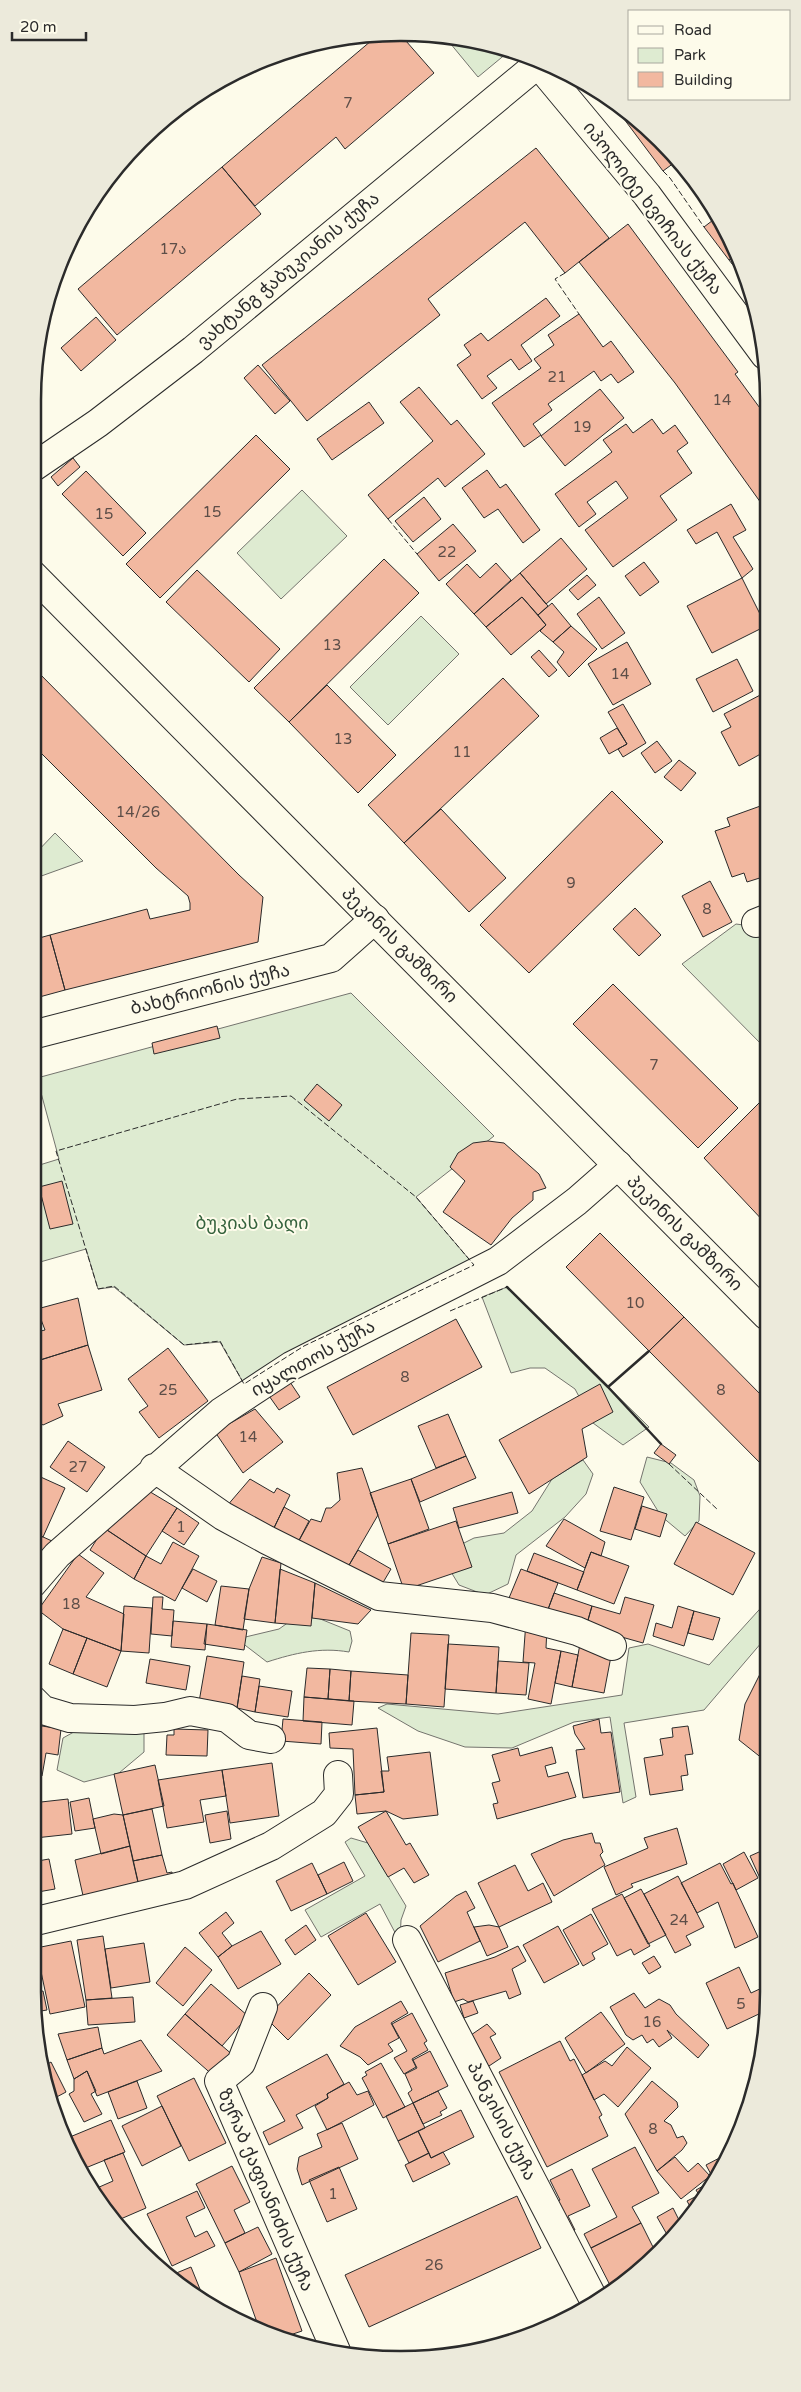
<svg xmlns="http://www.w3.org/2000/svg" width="801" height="2392" font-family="'Varela Round','Noto Sans Georgian',sans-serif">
<rect width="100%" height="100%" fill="#fdfbea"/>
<path fill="#deebd1" stroke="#74746e" d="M445 37 473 40 507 53 478 77Z
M302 490 347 536 281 599 237 553Z
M421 616 459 654 388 725 350 687Z
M55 833 83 861 33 879V856Z
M736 924 766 928 767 1050 682 964Z
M351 993 494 1136 416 1197 474 1265 244 1384 220 1342 184 1345 114 1287 98 1289 86 1249 33 1264V1167L59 1159 37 1078Z
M507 1287 649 1427 623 1445 593 1423 575 1389 545 1368H530L511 1373 482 1297Z
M647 1457 671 1463 694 1480 700 1496 699 1521 685 1536 661 1516 640 1482Z
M583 1460 593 1474 586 1494 565 1517 516 1555 508 1584 485 1595 459 1585 442 1557 454 1548 474 1538 504 1533 532 1511 552 1479Z
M768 1600V1635L704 1710 624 1723 636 1797 623 1803 610 1717 574 1722 512 1748 465 1747 418 1731 378 1708 387 1704 498 1714 622 1695 629 1648 648 1644 709 1665Z
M303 1612 350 1631 352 1641 349 1652C320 1647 295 1653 267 1662L237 1639 279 1629Z
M81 1728 144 1730V1752L119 1773 84 1782 57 1770 63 1738Z
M351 1838 368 1843 406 1906 401 1920 400 1942 380 1904 321 1937 305 1910 365 1876 345 1842Z"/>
<path fill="#f2b8a0" stroke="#2b2b2b" d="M399 33 434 73 345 149 336 137 255 206 222 167 378 35Z
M615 107 677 158 678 160 663 171Z
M536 148 609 238 565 273 525 222 428 299 440 315 307 421 262 365Z
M222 167 261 214 117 335 78 289Z
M717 217 731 238 736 255 729 260 704 227Z
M628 224 738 372 735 374 765 415 766 510 675 383 579 262Z
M546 298 560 316 521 345 532 361 519 370 511 359 487 376 497 388 482 399 457 365 471 355 464 345 481 333 488 341Z
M579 314 603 347 611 341 634 372 618 383 611 374 601 381 594 371 548 404 552 410 533 424 541 435 524 447 492 403 541 368 534 359 554 345 548 335Z
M96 317 116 340 81 371 61 348Z
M258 365 290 401 275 414 244 378Z
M419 387 451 425 457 420 485 454 445 487 438 478 388 519 368 495 433 441 400 402Z
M600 389 624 418 565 466 541 436Z
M369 402 384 423 332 460 317 439Z
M652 419 663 434 675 425 688 443 677 451 692 473 660 496 677 520 613 567 585 530 628 498 616 481 587 502 596 514 579 527 555 494 612 452 603 440 626 424 633 433Z
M256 435 290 469 160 598 126 564Z
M73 458 80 467 58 486 51 477Z
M487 470 500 488 506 484 540 530 523 543 498 509 484 518 462 488Z
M86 471 146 533 123 556 62 494Z
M424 497 441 519 413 542 395 521Z
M731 504 746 530 733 537 753 569 742 578 717 532 696 544 687 530Z
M453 524 476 551 439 581 417 554Z
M561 538 587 569 546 604 520 573Z
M384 559 419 593 289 722 254 688Z
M644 562 659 582 640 596 625 576Z
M496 563 511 580 474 614 446 584 467 564 480 578Z
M197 570 280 649 249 682 166 602Z
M520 573 548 606 538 615 522 597 486 627 474 614Z
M587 575 596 585 578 600 569 590Z
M742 578 766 626 712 653 687 606Z
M522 597 546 625 511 655 486 627Z
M599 597 625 633 602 649 577 614Z
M552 603 571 626 553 642 540 631 546 625 538 615Z
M571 626 597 649 569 677 557 662 564 652 553 642Z
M627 642 651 684 613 705 588 664Z
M539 650 557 670 549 677 531 657Z
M737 659 753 691 713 712 696 679Z
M32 666 239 875 263 897 258 942 65 990 50 935 147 909 150 919 190 910V903L188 896 156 868 32 744Z
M503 678 539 716 404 843 368 805Z
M327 685 396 755 358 793 289 722Z
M766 692V751L739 766 721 732 731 727 724 714Z
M623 704 646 743 623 757 618 749 627 744 608 712Z
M617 728 627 744 609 754 600 738Z
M657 741 672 761 655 773 641 753Z
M679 760 696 773 681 791 664 777Z
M612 791 663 842 529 973 480 925Z
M766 804V876L747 882 744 873 732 877 715 831 730 826 727 818Z
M441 809 506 878 469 912 404 843Z
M710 881 732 922 703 937 682 896Z
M635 908 661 935 639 956 613 929Z
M50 935 65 990 32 999V940Z
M613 984 738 1108 698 1148 573 1024Z
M217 1026 220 1038 154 1054 152 1043Z
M317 1084 342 1105 329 1121 304 1100Z
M760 1102 767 1109V1225L704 1158Z
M488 1141 504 1143 539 1174 546 1188 533 1192V1200L512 1218 491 1245 443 1212 465 1181 450 1167 458 1153 473 1143Z
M62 1181 73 1224 50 1229 39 1187Z
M600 1233 684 1317 649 1351 566 1267Z
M78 1298 88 1345 37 1361 34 1356H32V1333L45 1330 37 1309Z
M684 1317 767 1401V1470L649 1351Z
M456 1319 482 1367 353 1435 327 1387Z
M88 1345 102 1390 58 1404 63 1416 43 1425 32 1418V1356H34L37 1361Z
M168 1348 208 1401 159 1438 139 1412 148 1406 128 1379Z
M288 1379 300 1397 279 1410 267 1393Z
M600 1384 613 1412 582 1429 587 1457 529 1494 499 1440Z
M255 1409 283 1442 243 1473 215 1432Z
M448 1414 466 1456 436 1468 418 1426Z
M68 1441 105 1467 87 1492 50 1467Z
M661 1444 676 1455 669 1464 654 1453Z
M466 1456 476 1478 420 1502 411 1479Z
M362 1468 378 1515 345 1572 296 1546 311 1519 321 1522 326 1508H331L340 1500 337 1473Z
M34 1474 65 1488 43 1537 32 1532V1479Z
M250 1479 274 1493 277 1488 290 1495 272 1532 226 1507Z
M411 1479 429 1529 388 1544 370 1493Z
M614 1487 644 1497 631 1540 600 1531Z
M147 1490 177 1508 146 1556 104 1528Z
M512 1492 518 1513 459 1528 453 1508Z
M642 1506 667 1514 660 1537 635 1529Z
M284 1507 309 1521 296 1546 272 1532Z
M177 1508 199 1523 184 1545 162 1531Z
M564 1519 605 1542 601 1556 591 1552 585 1568 546 1546Z
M456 1521 472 1567 404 1590 388 1544Z
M696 1522 755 1553 733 1595 674 1564Z
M104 1528 146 1556 134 1579 90 1550Z
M32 1532 52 1541 45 1558 32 1552Z
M173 1542 199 1556 175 1601 134 1579 146 1556 161 1564Z
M358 1550 391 1569 378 1591 345 1572Z
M591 1552 629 1566 614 1604 577 1590Z
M534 1553 584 1572 577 1590 527 1571Z
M78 1554 104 1573 86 1597 124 1614 121 1651 63 1629 38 1610Z
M262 1557 281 1563 275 1623 244 1619 249 1589Z
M193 1569 217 1581 207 1602 182 1588Z
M280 1569 315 1583 311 1626 275 1623Z
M521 1569 558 1583 547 1612 509 1598Z
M315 1583 371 1610 358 1624 312 1618Z
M221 1586 249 1589 243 1630 215 1625Z
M554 1593 592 1606 586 1627 547 1612Z
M153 1597H163L162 1609 174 1610 172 1636 151 1634Z
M625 1597 654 1605 643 1643 586 1627 592 1606 620 1614Z
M124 1606 152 1608 149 1653 121 1651Z
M678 1606 694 1611 684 1646 653 1636 656 1623 672 1628Z
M694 1611 720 1618 713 1640 688 1633Z
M173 1621 207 1624 205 1650 171 1647Z
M526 1621 547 1627 546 1648 561 1651 551 1704 528 1699 535 1663 523 1662Z
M207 1624 247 1630 244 1650 204 1644Z
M63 1629 87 1638 73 1674 49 1664Z
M411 1633 449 1635 444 1707 406 1704Z
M87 1638 121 1651 107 1687 73 1674Z
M448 1644 499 1647 496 1693 445 1689Z
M580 1644 612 1651 604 1693 572 1687Z
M561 1651 578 1655 572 1687 555 1683Z
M207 1656 244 1662 237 1708 199 1702Z
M768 1658V1763L739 1740 745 1704Z
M150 1659 190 1666 186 1690 146 1683Z
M498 1661 529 1663 526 1695 496 1693Z
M307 1668 330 1669 328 1699 304 1697Z
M330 1669 351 1671 349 1701 328 1699Z
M351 1671 408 1675 406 1704 349 1701Z
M242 1676 260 1679 255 1712 237 1708Z
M259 1686 292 1691 288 1717 255 1712Z
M304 1697 354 1701 352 1725 303 1721Z
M32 1716 43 1717 42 1726 61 1729 58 1755 46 1753 42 1776 32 1775Z
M283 1719 322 1722 321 1744 281 1741Z
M599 1719 601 1733 611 1732 620 1792 583 1798 576 1750 585 1749 575 1734 573 1726Z
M688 1726 693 1754 685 1755 688 1775 681 1776 683 1790 650 1795 644 1758 663 1755 660 1739 673 1737 672 1728Z
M377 1728 384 1792 355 1795 353 1749 330 1748 329 1733Z
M174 1729 208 1730 207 1756 166 1755 167 1735H174Z
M552 1747 556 1763 545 1766 548 1777 568 1772 576 1797 497 1819 493 1804 498 1803 492 1783 500 1781 492 1755 518 1748 520 1756Z
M430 1752 438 1815 403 1819 386 1811 357 1814 355 1795 384 1792 381 1771H389L387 1757Z
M272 1763 279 1816 230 1823 222 1770Z
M155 1765 164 1806 123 1815 114 1774Z
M222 1770 226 1796 200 1800 204 1822 167 1828 158 1780Z
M89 1798 95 1828 75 1831 70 1802Z
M68 1799 72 1834 35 1838 32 1803Z
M152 1809 162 1855 133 1861 123 1815Z
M227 1811 231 1839 210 1843 205 1815Z
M386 1811 406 1845 410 1843 429 1875 414 1883 404 1868 388 1877 358 1827Z
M114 1814 123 1815 130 1846 101 1854 93 1819Z
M677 1828 687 1864 631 1884 633 1887 616 1895 604 1867 648 1848 644 1838Z
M592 1833 595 1843H600L603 1852 600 1855 605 1865 554 1896 531 1854 563 1840Z
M130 1846 139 1886 84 1900 75 1860Z
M768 1848V1896L750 1856Z
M744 1852 758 1878 736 1890 723 1864Z
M162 1855 167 1873 172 1872 174 1883 140 1891 133 1861Z
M49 1859 55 1889 32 1893V1862Z
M344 1862 353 1881 327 1894 318 1875Z
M312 1863 327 1894 291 1911 276 1881Z
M720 1863 731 1884 733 1883 736 1890 758 1937 735 1948 718 1902 697 1913 681 1883Z
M515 1865 528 1891 543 1883 552 1902 499 1927 478 1883Z
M678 1876 704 1927 686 1936 691 1945 675 1953 644 1894Z
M641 1889 666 1935 648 1944 624 1898Z
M466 1891 475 1908 467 1912 480 1941 438 1962 420 1926 456 1896Z
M622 1894 650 1946 634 1955 631 1949 617 1956 592 1909Z
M226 1912 234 1923 222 1933 232 1946 218 1957 199 1933Z
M366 1913 396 1962 358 1985 328 1936Z
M591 1914 608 1944 592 1953 595 1959 583 1966 563 1930Z
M306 1925 316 1940 295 1955 285 1940Z
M489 1925 499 1927 508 1947 487 1956 474 1927Z
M558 1926 579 1964 544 1983 523 1945Z
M261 1931 281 1964 238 1989 218 1957 232 1946Z
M103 1936 112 1998 86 2000 77 1940Z
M71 1941 85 2007 50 2014 36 1948Z
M144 1943 150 1982 111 1988 105 1949Z
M518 1946 526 1961 512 1969 521 1994 509 1999 506 1991 468 2002 463 1999 454 2002 445 1973 495 1957Z
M185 1947 212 1970 183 2006 156 1983Z
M654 1956 661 1967 649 1974 642 1963Z
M739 1967 751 1993 764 1987 768 1994 766 2020 761 2013 727 2029 706 1983Z
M309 1973 331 1995 288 2040 266 2018Z
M211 1984 248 2016 222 2046 185 2014Z
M43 1991 47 2010 35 2012 33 1992Z
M634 1993 645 2008 659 1999 670 2005 676 2014 709 2045 698 2058 667 2030 672 2038 659 2047 653 2039 647 2043 642 2035 633 2040 626 2035 610 2007Z
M133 1997 135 2022 88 2025 86 2000Z
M401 2001 408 2013 391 2023 399 2038 388 2044 393 2051 368 2065 360 2057 340 2046 355 2027Z
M473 2001 478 2013 464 2018 460 2005Z
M601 2012 625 2044 586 2073 565 2038Z
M412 2013 427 2041 424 2043 428 2050 412 2059 416 2067 404 2074 394 2058 407 2051 392 2024Z
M185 2014 234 2056 215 2077 167 2035Z
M487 2024 496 2034 490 2037 501 2058 480 2072 471 2035Z
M98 2027 102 2048 67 2060 58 2034Z
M141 2040 162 2071 97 2096 87 2071 74 2079 67 2060 102 2048 104 2054Z
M560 2041 570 2061 574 2059 602 2115 599 2117 608 2136 547 2167 499 2072Z
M627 2047 651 2068 618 2107 604 2094 594 2100 582 2075 605 2061 612 2066Z
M430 2051 448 2086 413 2103 408 2093 412 2090 405 2074 417 2068 413 2060Z
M327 2054 344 2084 327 2094 328 2098 296 2115 303 2128 269 2145 263 2132 285 2121 266 2087Z
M51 2062 66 2092 51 2100 41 2068Z
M381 2063 405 2107 383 2118 362 2078 367 2075 365 2072Z
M87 2071 96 2091 91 2094 102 2114 84 2122 69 2094 74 2091V2079Z
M194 2078 226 2143 189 2161 157 2096Z
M137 2081 147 2108 118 2119 108 2092Z
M652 2081 677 2102 678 2107 664 2121 671 2125 677 2138 683 2136 687 2143 682 2150 657 2171 625 2114Z
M349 2082 357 2095 368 2091 374 2105 327 2130 315 2106 328 2098 327 2094Z
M438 2091 447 2108 440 2112 442 2115 423 2124 413 2103Z
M413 2103 425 2128 398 2141 386 2116Z
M162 2106 181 2146 142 2166 122 2126Z
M461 2110 474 2137 431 2158 418 2131Z
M111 2120 125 2152 83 2169 65 2139Z
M342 2123 358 2159 302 2185 297 2169 299 2157 322 2147 317 2134Z
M418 2131 429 2153 409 2163 398 2141Z
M635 2147 659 2193 632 2207 641 2223 591 2248 584 2234 617 2217 592 2169Z
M443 2152 450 2164 413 2182 405 2165 429 2153 431 2158Z
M123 2153 146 2208 116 2221 97 2188 113 2181 104 2160Z
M727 2154 728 2156 706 2196 693 2212 687 2201 699 2195 696 2190 714 2180 706 2165Z
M675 2157 688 2172 698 2163 710 2176 681 2199 657 2171Z
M232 2166 250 2202 234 2210 245 2233 225 2243 196 2184Z
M339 2167 357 2209 327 2222 309 2180Z
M572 2169 590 2206 568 2216 575 2230 565 2235 550 2205 560 2200 550 2180Z
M197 2191 205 2208 186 2217 195 2237 207 2231 215 2246 172 2266 147 2214Z
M517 2196 541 2248 369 2327 345 2275Z
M673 2208 682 2226 674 2235 669 2238 657 2217Z
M641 2223 657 2255 613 2291 591 2248Z
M258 2227 272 2254 239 2272 225 2243Z
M276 2258 302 2331 287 2336 259 2328 239 2272Z
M191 2267 204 2299H202L169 2276Z"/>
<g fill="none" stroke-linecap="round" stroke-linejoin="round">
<g stroke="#2b2b2b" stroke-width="30">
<path id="minor" d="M538 64 647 195 765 355
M756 923 766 919
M32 1035 331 958 375 919
M154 1468 223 1516 267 1540 379 1596 492 1608 577 1631 612 1646
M32 1584 57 1555 221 1412 291 1366 498 1261 577 1201 618 1165
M32 1699 43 1710 70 1718 135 1720 165 1717 190 1711 227 1718 249 1735 271 1739
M32 1922 185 1885 271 1846 324 1813 339 1794 338 1775
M407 1940 595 2302
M263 2007 241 2063 219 2081 336 2351"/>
</g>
<g stroke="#2b2b2b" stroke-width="30">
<path id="major" d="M32 468 98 423 193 350 538 64
M32 574 767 1316"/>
</g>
<use href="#minor" stroke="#fdfbea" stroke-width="28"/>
<use href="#major" stroke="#fdfbea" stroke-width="28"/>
<path stroke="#2b2b2b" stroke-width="1" stroke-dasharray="6 2.5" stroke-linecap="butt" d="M663 171 670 178 704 227
M729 260 736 269
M565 273 555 279 579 314
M388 519 417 554
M291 1096 416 1197 474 1265 304 1346 244 1384 220 1341 184 1345 114 1286 98 1289 56 1151 237 1099Z
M450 1311 507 1287
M669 1464 718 1510"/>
<path stroke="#2b2b2b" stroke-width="2.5" d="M507 1287 608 1387 649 1351
M608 1387 661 1444"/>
</g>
<g text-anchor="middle" stroke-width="4" stroke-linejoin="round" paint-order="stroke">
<g font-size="15" fill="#5d4e48">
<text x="348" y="108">7</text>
<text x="173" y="254">17ა</text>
<text x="557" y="382">21</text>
<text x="722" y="405">14</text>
<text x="582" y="432">19</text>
<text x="212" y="517">15</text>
<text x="104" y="519">15</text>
<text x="447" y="557">22</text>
<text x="332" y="650">13</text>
<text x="620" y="679">14</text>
<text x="343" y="744">13</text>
<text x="462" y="757">11</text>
<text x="138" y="817">14/26</text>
<text x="571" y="888">9</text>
<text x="707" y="914">8</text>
<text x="654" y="1070">7</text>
<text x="635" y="1308">10</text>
<text x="405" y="1382">8</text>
<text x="168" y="1395">25</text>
<text x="721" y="1395">8</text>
<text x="248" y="1442">14</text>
<text x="78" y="1472">27</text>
<text x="181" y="1532">1</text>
<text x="71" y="1609">18</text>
<text x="679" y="1925">24</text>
<text x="741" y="2009">5</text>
<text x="652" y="2027">16</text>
<text x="653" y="2134">8</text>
<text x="333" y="2199">1</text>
<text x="434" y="2270">26</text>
</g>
<g font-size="18" fill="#2b2b2b" stroke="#fdfbea">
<text transform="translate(653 208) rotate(52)" y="6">იპოლიტე ხვიჩიას ქუჩა</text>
<text transform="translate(288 270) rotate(-40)" y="6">ვახტანგ ჭაბუკიანის ქუჩა</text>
<text transform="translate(400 945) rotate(45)" y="6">პეკინის გამზირი</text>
<text transform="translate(210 989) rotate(-14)" y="6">ბახტრიონის ქუჩა</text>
<text transform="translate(685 1233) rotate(45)" y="6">პეკინის გამზირი</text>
<text transform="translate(313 1358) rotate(-29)" y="6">იყალთოს ქუჩა</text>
<text transform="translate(502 2121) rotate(63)" y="6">პანკისის ქუჩა</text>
<text transform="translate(266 2190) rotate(67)" y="6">ზურაბ ქაფიანიძის ქუჩა</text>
</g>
<g font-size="18" fill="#34623c" stroke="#fdfbea">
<text x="252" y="1229">ბუკიას ბაღი</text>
</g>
</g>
<path d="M0 0H801V2392H0ZM400 41H401A359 359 0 0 1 760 400V1992A359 359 0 0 1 401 2351H400A359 359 0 0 1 41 1992V400A359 359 0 0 1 400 41Z" fill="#eceadb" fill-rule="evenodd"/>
<path fill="none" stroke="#2b2b2b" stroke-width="2.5" d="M400 41H401A359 359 0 0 1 760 400V1992A359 359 0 0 1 401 2351H400A359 359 0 0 1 41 1992V400A359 359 0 0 1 400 41Z"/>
<rect x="628" y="10" width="162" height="90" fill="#fdfbea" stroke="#a9a89e"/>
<rect x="638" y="26" width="25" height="8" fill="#fdfbea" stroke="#a9a89e"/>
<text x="674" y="35" font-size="15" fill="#2b2b2b">Road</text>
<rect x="638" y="48" width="25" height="15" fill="#deebd1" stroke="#a9a89e"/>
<text x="674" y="60" font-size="15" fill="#2b2b2b">Park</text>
<rect x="638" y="72" width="25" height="15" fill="#f2b8a0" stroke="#a9a89e"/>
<text x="674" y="85" font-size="15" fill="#2b2b2b">Building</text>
<path d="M12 32v8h74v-8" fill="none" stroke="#2b2b2b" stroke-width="2.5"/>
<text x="20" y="32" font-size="15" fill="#2b2b2b" stroke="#fdfbea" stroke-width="4" paint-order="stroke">20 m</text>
</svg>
